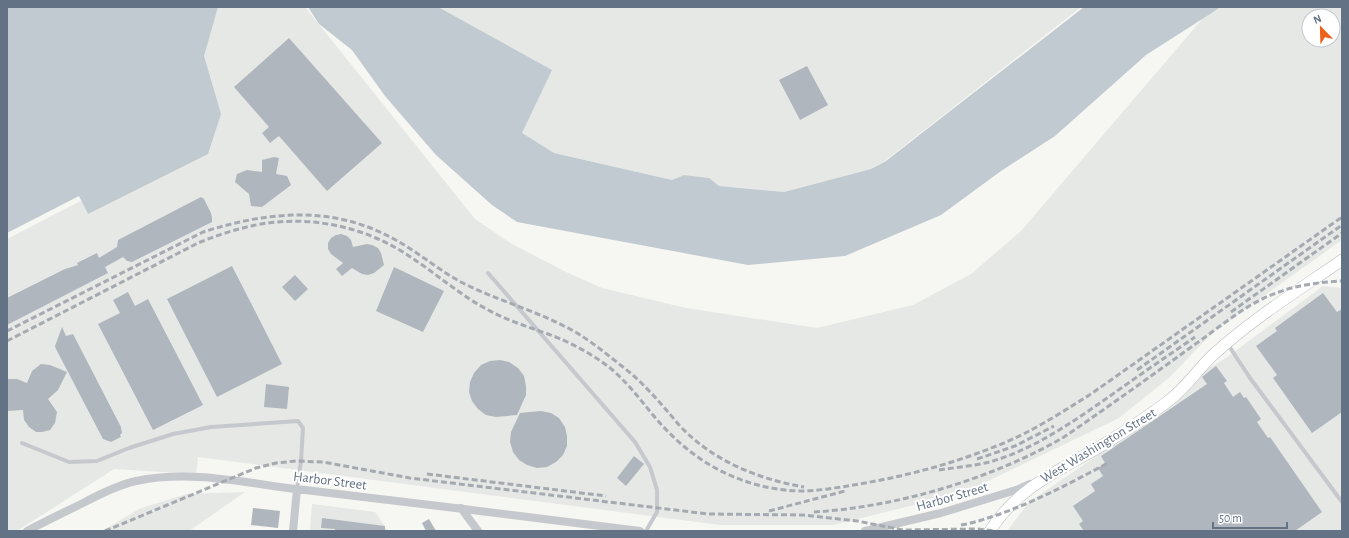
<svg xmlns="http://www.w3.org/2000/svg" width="1349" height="538" font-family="'Alegreya Sans',sans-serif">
<rect width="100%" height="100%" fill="#f6f6f2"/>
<path fill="#e6e8e5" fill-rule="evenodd" d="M215 7H305L475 219 512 244 566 272 602 288 686 308 817 328 913 305 971 274 1021 231 1204 17 1223 7H1342V240L1213 332 1170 377 1119 418 963 493 833 525H720L198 457 196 474 114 469 17 531H7V239L164 158ZM1309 16H1333V40H1309Z
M428 7H1081L886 160 871 169 784 192 719 186 708 178 684 175 672 180 554 153 500 122Z
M1323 286 1342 288V531H1007L1029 502 1174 403 1204 371 1226 358Z
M245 492 189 531H102L139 509 186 494Z
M312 504 375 512 388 531H310Z"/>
<path fill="#c1cad0" d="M7 7H218L204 56 221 114 208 154 88 214 79 196 7 233Z
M308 7H438L552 70 522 133 554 153 672 180 684 175 709 178 719 186 784 192 871 169 886 161 1084 7H1221L1146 55 1055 136 1001 171 941 215 845 256 748 265 517 222 492 205 436 155 385 96 352 50 319 24Z"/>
<path fill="#b0b6bd" d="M289 38 382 143 327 191 279 136 270 143 262 133 269 127 234 87Z
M807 66 828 105 800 120 779 80Z
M274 157 279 158 276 174 287 176 291 185 262 207 251 206 249 194 235 182 237 174 247 170 262 172V160Z
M201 197 204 199 211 213 212 218V222L132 262 127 261 123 257 105 267 108 273 7 325V298L65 269 78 265 77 263 97 253 99 258 117 247 118 240Z
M341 234 347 236 351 240 353 247 367 244 372 245 378 248 381 253 384 265 374 273 368 275 362 274 352 268 342 276 336 269 343 263 331 254 328 249V243L331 238 336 235Z
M232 266 282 364 217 397 167 299Z
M394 267 444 291 423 332 376 311Z
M295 275 308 289 295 301 282 287Z
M128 292 135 306 148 299 203 405 153 430 98 324 120 313 113 300Z
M1323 293 1337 312 1342 309V412L1312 433 1273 378 1277 375 1256 346 1277 331 1275 328Z
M62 327 66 336 73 334 121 427 122 433 120 435 121 437 111 442 103 439 56 349 55 346Z
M500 360 509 362 518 368 524 376 526 386V395L517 415 496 417 486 415 478 409 472 401 469 392 470 382 474 373 481 365 490 361Z
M41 364 50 365 67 372 58 390 48 399 57 412 55 423 50 430 42 432H36L29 427 24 420 23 410 7 411V379H17L27 383 32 371Z
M1216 366 1227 381 1224 383 1233 397 1240 392 1244 398 1246 397 1261 419 1257 422 1268 438 1270 437 1322 512 1295 531H1084L1079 524 1083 521 1073 506 1095 491 1091 484 1103 476 1098 468 1105 463 1101 456 1207 384 1202 377Z
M266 384 289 387 287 409 264 407Z
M541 411 551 413 559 418 565 427 567 436V446L563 455 556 462 547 467 537 468 527 465 519 460 513 452 510 442 511 432 520 413Z
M634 456 644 464 626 486 617 478Z
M253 508 280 511 278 528 251 525Z
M322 518 385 526V531H335V529L321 528Z
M429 519 436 531H426L422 523Z"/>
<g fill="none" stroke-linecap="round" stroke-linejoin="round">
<g stroke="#babdc2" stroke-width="12">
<path id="secondary" d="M990 531C1018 486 1063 469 1106 443 1127 430 1147 417 1167 402 1185 389 1197 370 1213 355 1252 319 1299 290 1342 260"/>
</g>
<path stroke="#c5c8cc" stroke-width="4" d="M488 273 635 442 650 467 657 490V512L646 531
M1227 343 1250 378 1342 502
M22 443 69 462 97 461 129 448 173 434 211 427 298 421 303 428 301 461 297 489"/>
<path stroke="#c5c8cc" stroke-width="8" d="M461 508 478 531
M27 531C46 521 65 512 83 503 100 494 118 485 136 481 192 469 249 484 305 490 417 503 528 517 640 531
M293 531 297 489
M865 531 941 513 1019 489 1030 484"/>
<use href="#secondary" stroke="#fff" stroke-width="11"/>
<path stroke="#a5aab1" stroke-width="3" stroke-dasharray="6 3" stroke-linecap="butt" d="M1231 312 1342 233
M7 331 203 232C266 212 330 205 390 237 418 251 441 273 469 286 500 301 533 310 564 326 585 336 604 352 623 367 645 384 662 405 680 426 713 461 758 479 804 487
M7 341 198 243C215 236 233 230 251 226 305 214 363 225 409 256 437 274 462 297 492 312 509 321 529 327 548 334 570 342 590 353 609 367 626 381 639 398 653 415 668 433 685 449 705 462 729 477 756 487 785 490 810 493 835 488 859 484 907 476 955 463 999 445 1032 432 1062 412 1091 394L1342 217
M1137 370 1342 225
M977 459 1015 446 1054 426
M939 470C957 467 976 466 993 461 1036 448 1074 421 1110 396 1138 376 1166 357 1195 337
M427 474 606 496
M769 511 845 491
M814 512C897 507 992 479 1064 437 1108 407 1151 376 1194 345 1220 327 1246 304 1276 293 1297 285 1320 282 1342 281
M961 525C975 523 987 518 1000 514 1039 500 1074 481 1110 462
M105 531 256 468 276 463 296 461 323 462 410 478 708 514 803 515 857 521 903 530 977 529 996 531"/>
</g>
<g text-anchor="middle" stroke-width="4" stroke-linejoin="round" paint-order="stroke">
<g font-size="14" fill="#637285" stroke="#fff">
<text transform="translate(1098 445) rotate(-31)" y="5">West Washington Street</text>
<text transform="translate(330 480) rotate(7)" y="5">Harbor Street</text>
<text transform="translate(952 496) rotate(-16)" y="5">Harbor Street</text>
</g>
</g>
<rect width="1349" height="538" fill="none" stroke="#637285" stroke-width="16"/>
<g transform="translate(1321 28) rotate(337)"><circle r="19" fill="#ffffff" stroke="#c1c7ce"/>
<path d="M0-3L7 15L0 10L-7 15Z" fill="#ed611b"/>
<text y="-6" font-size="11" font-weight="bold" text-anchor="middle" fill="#637285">N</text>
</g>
<path d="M1213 522v6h74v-6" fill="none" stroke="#637285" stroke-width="2"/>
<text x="1219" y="522" font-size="12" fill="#637285" stroke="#ffffff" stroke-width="3" paint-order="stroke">50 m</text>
</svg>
